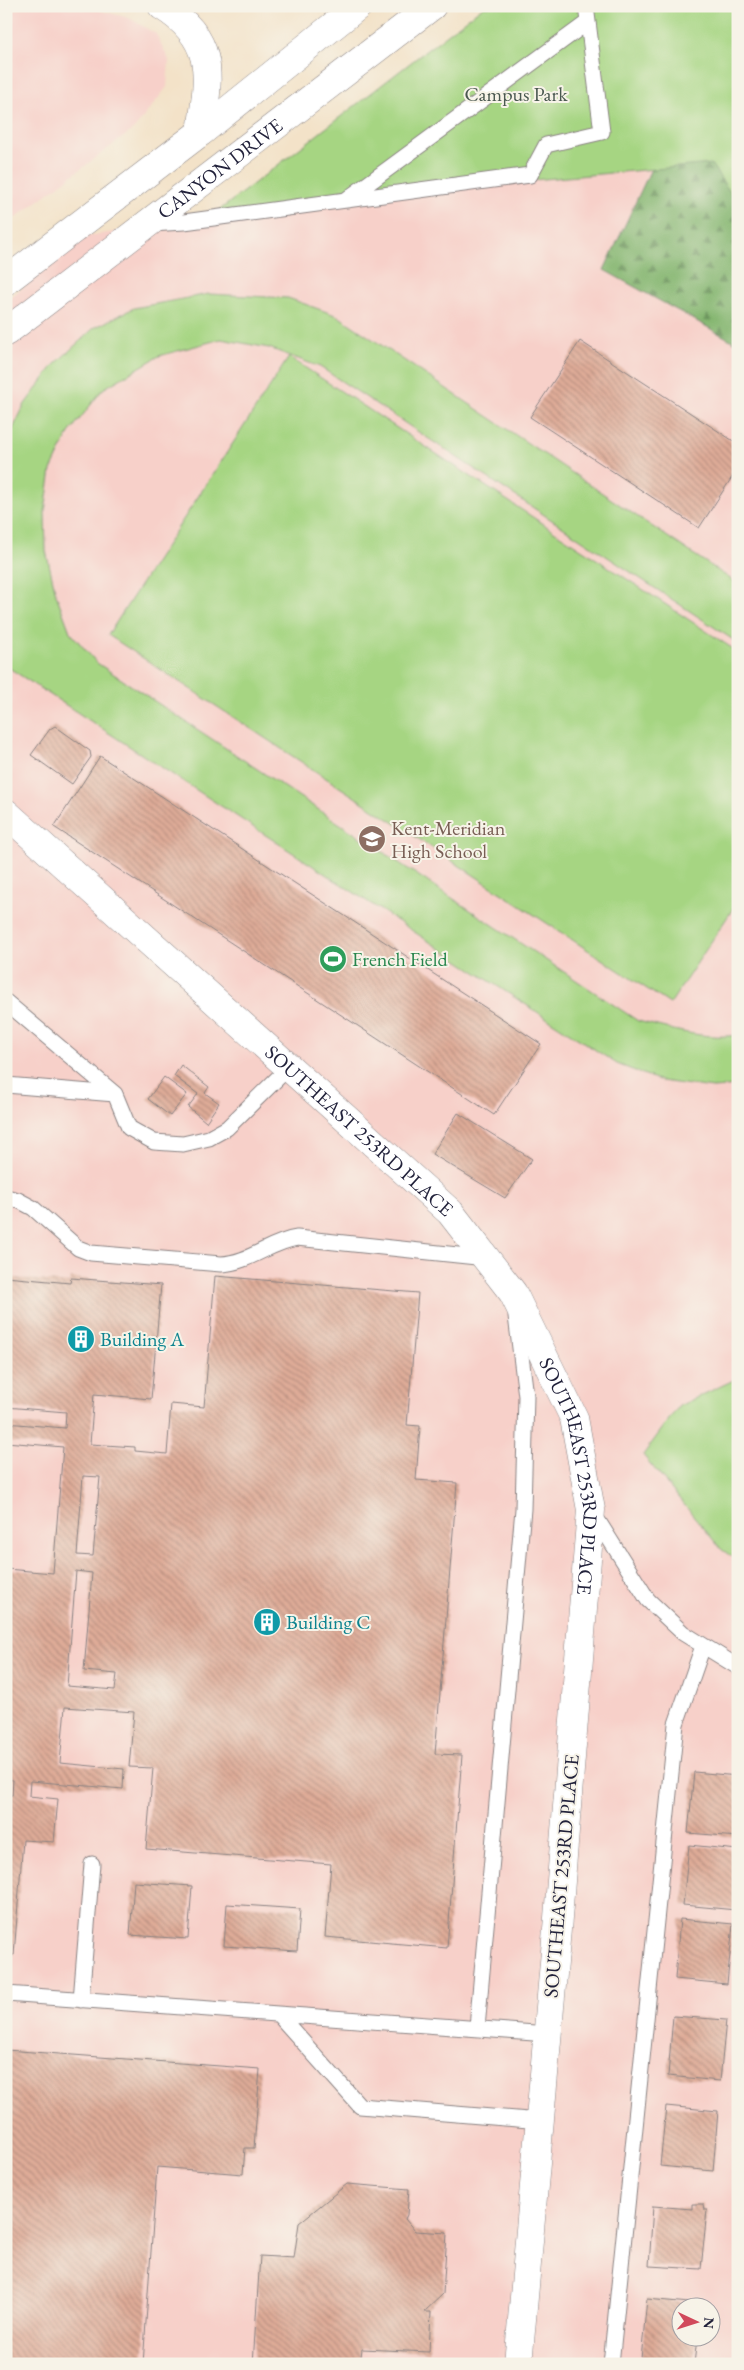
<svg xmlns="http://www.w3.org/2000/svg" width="744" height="2370" font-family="'EB Garamond',serif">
<defs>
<pattern id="forest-firs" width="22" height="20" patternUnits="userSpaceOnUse" patternTransform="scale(1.25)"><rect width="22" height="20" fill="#84b670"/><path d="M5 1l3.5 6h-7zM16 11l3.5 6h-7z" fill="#6c945d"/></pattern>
<pattern id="building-back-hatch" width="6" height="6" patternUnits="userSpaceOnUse" patternTransform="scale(1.25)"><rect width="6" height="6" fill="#dfac98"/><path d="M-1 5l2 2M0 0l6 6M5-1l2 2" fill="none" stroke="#b48c7d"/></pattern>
</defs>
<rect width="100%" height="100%" fill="#f7f3e8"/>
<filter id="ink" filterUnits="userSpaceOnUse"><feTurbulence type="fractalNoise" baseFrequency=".02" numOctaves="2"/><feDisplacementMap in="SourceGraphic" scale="10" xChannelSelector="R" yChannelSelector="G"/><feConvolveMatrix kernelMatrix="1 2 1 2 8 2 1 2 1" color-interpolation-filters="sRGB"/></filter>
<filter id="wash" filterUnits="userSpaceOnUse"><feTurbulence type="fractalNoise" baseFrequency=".0096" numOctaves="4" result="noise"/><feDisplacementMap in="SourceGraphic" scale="20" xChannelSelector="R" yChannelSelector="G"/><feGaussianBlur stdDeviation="1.12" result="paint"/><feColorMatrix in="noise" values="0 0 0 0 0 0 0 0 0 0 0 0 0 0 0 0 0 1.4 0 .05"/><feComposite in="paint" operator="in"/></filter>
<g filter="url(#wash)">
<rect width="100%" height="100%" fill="#f3e2c8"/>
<path fill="#f7d0c9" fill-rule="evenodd" d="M31 6H84L129 18 156 34 169 60 167 87 134 129 6 225V11Z
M711 164 738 204V1378L679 1406 708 1533 721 1549 738 1561V2364H6V301L86 236 411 191ZM682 2308H712V2338H682Z"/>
<path fill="url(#forest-firs)" stroke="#536c56" d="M738 6V344L604 270 651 169Z"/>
<path fill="#a6d582" stroke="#647c5e" d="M484 6H738V204L711 164 411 191 208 219Z
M209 294 288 298 338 316 738 584V643L320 367 269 348 221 339 159 356 103 389 69 433 51 470 45 511 46 551 56 594 70 632 97 663 638 1021C670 1029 704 1040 738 1035V1086L713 1088 661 1081 617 1064 6 666V443L25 404 54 365 94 328 134 308Z
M289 357 738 652V901L670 1004 108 635Z
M738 1378V1561L721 1549 643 1455 679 1406Z"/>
<g id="blocks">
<path fill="url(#building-back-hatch)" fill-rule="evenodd" d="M580 341 738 444V468L699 528 530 417Z
M55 726 90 751 91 757 72 784 31 755 50 729Z
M100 756 541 1044 494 1115 54 827Z
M181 1065 209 1087 205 1093 219 1103 206 1122 188 1107 198 1094 174 1076Z
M164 1077 187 1094 170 1116 148 1099Z
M458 1113 532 1159 505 1198 432 1154Z
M215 1276 418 1293 407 1425 420 1426 416 1480 457 1483 435 1754 462 1755 447 1948 325 1937 331 1864 146 1849 153 1768 129 1767 134 1712 65 1707 60 1763 124 1769 123 1789 30 1781 29 1796 58 1799 54 1842 23 1840 14 1955 6 1954V1795H12L13 1780 6 1779V1569L53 1573 63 1447 6 1442V1423L65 1428 66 1412 6 1407V1277L70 1283 71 1278 161 1285 151 1399 94 1394 90 1444 135 1447V1451L167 1454 171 1404 204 1407ZM83 1476 100 1477 93 1556 77 1555ZM76 1571 92 1573 84 1671 117 1674 115 1690 67 1686Z
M694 1772 738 1776V1837L688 1833Z
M689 1845 738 1850 736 1910 683 1905Z
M134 1882 192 1886 188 1939 130 1935Z
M227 1904 300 1909 297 1951 224 1946Z
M680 1919 733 1924 727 1984 675 1979Z
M673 2016 726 2020 720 2081 668 2076Z
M6 2050 260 2069 254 2148H245L243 2174 157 2167 143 2364H6Z
M666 2106 718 2111 713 2171 660 2166Z
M347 2184 409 2189 407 2215 405 2219 415 2231 447 2233 443 2294 424 2312H431L429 2352 362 2349 360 2364H253L260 2256 294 2258 299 2223Z
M692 2204H703L704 2210H707L701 2269 649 2266 653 2206 692 2209Z
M647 2299 700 2304 699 2308H682V2338H697L694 2364 641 2359Z"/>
</g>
</g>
<g filter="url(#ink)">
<use href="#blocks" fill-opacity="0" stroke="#8a8282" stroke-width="1"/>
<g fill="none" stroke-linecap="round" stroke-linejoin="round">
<g stroke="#8a8282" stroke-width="17">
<path id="lane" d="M347 199 588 22
M151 224 184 222 530 175 546 145 602 132 586 6
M6 1002 115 1094 129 1128 154 1142 183 1144 209 1138 227 1128 289 1067
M6 1085 115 1094
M6 1197 18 1200 33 1208 78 1248 91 1253 221 1264C249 1263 270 1242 297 1238L486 1258
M593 1513 648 1600 683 1633 738 1667
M6 1994 548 2034
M81 2000 92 1864
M278 2014 360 2106 540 2121
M477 2028 523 1509 526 1396 516 1316
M611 2364 676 1724 703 1646"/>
</g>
<g stroke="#8a8282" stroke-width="29">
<g id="street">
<path d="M162 6C217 40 209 76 201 132"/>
<path id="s1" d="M6 813 450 1212 513 1293 574 1418 591 1510 558 1918 518 2364"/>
</g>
</g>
<g stroke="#8a8282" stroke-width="29">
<g id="primary">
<path d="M6 281 201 132 358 6"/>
<path id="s2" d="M6 332 432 6"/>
</g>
</g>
<use href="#lane" stroke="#fff" stroke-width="15"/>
<use href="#street" stroke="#fff" stroke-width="28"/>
<use href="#primary" stroke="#fff" stroke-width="28"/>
</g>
</g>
<defs>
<g id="school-disc" transform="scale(1.4375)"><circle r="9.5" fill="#8d6e63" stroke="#f7f3e8"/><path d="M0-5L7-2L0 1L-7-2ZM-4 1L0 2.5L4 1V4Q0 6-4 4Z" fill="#fff"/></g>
<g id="stadium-disc" transform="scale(1.4375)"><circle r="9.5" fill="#2e9e5b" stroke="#f7f3e8"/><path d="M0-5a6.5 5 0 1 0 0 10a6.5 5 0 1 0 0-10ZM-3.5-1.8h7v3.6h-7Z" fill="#fff"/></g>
<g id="building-disc" transform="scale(1.4375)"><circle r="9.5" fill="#0f9aa8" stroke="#f7f3e8"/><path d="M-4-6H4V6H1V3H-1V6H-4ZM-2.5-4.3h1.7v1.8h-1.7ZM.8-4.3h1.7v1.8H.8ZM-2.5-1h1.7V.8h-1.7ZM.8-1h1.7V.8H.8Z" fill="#fff"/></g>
</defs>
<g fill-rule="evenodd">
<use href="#school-disc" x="372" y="839"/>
<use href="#stadium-disc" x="333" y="959"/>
<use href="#building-disc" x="81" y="1339"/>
<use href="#building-disc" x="267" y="1622"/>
</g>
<g text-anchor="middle" stroke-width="4" stroke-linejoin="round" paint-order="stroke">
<g font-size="20" fill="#4a5850" stroke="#f7f3e8">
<text x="516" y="101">Campus Park</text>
</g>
<g font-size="20" fill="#22223b" stroke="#f7f3e8">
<text dy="7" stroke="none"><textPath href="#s2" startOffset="269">CANYON DRIVE</textPath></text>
<text dy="7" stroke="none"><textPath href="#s1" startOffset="475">SOUTHEAST 253RD PLACE</textPath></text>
<text dy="7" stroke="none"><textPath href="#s1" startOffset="895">SOUTHEAST 253RD PLACE</textPath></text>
<text transform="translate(561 1876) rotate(-85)" y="7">SOUTHEAST 253RD PLACE</text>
</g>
<g font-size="20" fill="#785e54" stroke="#f7f3e8" text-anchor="start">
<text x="391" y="835">Kent-Meridian<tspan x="391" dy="23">High School</tspan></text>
</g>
<g font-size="20" fill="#27864d" stroke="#f7f3e8" text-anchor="start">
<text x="352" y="966">French Field</text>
</g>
<g font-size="20" fill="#0d838f" stroke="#f7f3e8" text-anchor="start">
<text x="100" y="1346">Building A</text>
<text x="286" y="1629">Building C</text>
</g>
</g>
<rect width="744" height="2370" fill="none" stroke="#f7f3e8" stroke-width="25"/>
<g transform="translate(696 2322) rotate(94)"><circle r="24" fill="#f7f3e8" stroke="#a29fa3"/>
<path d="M0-4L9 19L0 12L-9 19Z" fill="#d1495b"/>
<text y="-8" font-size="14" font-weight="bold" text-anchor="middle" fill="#22223b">N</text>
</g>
</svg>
